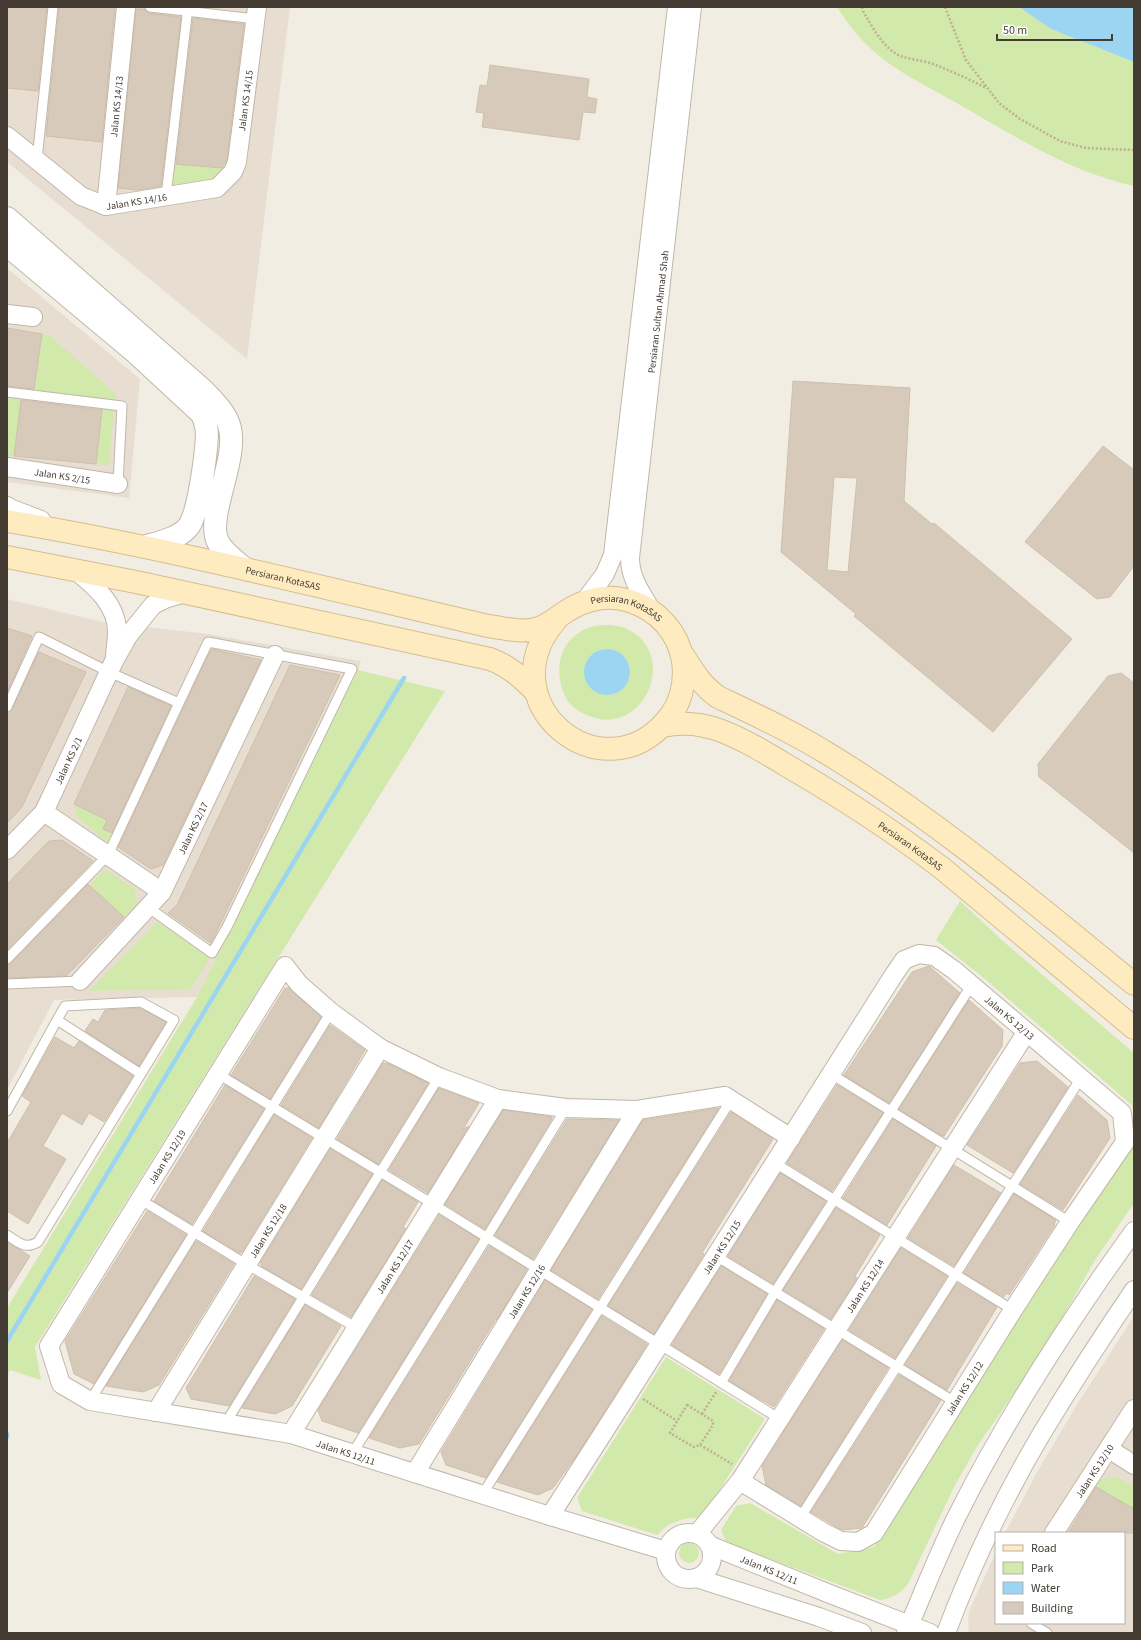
<svg xmlns="http://www.w3.org/2000/svg" width="1141" height="1640" font-family="'Source Sans 3',sans-serif">
<rect width="100%" height="100%" fill="#f2ede3"/>
<path fill="#e7ded1" d="M7 7H290L247 359 7 162Z
M7 268 140 379 129 498 7 482Z
M7 599 103 622 208 634 361 661 358 670 197 997 54 1000 7 1090Z
M1134 1316V1633H969L968 1621 969 1611 996 1552V1623H1124V1533H1005L1036 1474 1076 1406Z"/>
<path fill="#d1e9aa" fill-rule="evenodd" d="M837 7H1019L1051 29 1134 62V186C1069 172 1011 134 953 101 925 85 893 70 869 47 856 35 847 22 837 7Z
M174 164 230 169 216 183 171 190Z
M42 334 49 335 116 394 115 401 34 391Z
M7 398 21 399 14 456H9L7 454Z
M102 407 114 408 109 465 96 464Z
M611 625C615 626 621 626 625 628 682 653 643 741 587 715 579 712 570 706 566 698 551 670 561 633 595 626 600 625 606 625 611 625ZM604 649 612 650 628 663 630 671 629 678 620 691 614 694 606 695 597 651Z
M358 670 445 691 35 1347 41 1380 10 1370 7 1376V1308L197 997Z
M74 804 107 820 103 829 112 833 108 842 77 817Z
M105 869 135 889 137 904 124 917 90 885Z
M960 901 1004 942 1134 1053V1116L1132 1105 985 979 936 940Z
M157 922 210 957 191 989 89 991Z
M1134 1146V1203L1095 1260 1053 1334 1024 1379 978 1445 955 1485 908 1584C900 1593 892 1599 880 1600L727 1543 721 1530 736 1506 750 1503 838 1554 874 1547 929 1464 1064 1242Z
M666 1357 765 1419 702 1517 684 1519 668 1525 657 1535 582 1511 577 1498Z
M1117 1477 1134 1487V1509L1096 1487 1100 1480Z
M679 1553a10 10 0 1 1 20 0a10 10 0 1 1-20 0Z"/>
<path fill="#9cd5f2" d="M1019 7H1134V62L1051 29Z
M584 672a23 23 0 1 1 46 0a23 23 0 1 1-46 0Z"/>
<g fill="none" stroke-linecap="round" stroke-linejoin="round">
<path stroke="#9cd5f2" stroke-width="4.5" d="M7 1341 404 678
M7 1434V1437"/>
</g>
<path fill="#d7cabb" stroke="#cfbfab" fill-rule="evenodd" d="M7 7H47L38 91 7 88Z
M59 7H115L102 142 46 136Z
M136 9H145L149 13 181 17 161 186 138 190 118 188Z
M193 18 244 24 227 159 222 168 176 164Z
M490 65 589 79 587 97 597 99 595 113 583 112 579 140 482 127 484 113 476 112 480 85 487 86Z
M7 328 42 334 34 389 7 386Z
M793 381 910 388 904 501 932 524 934 523 1072 639 993 732 854 616 856 614 781 552ZM834 477 857 478 848 572 827 570Z
M21 400 102 410 96 464 14 456Z
M1103 446 1134 470V566L1110 597 1097 599 1025 542Z
M7 628 32 636 7 693Z
M211 649 261 660 163 865 151 869 118 847Z
M39 652 86 672 22 807 7 823V713L12 709Z
M290 665 340 675 211 943 168 913 177 905Z
M1121 673 1134 683V853L1039 777 1038 764 1108 676Z
M128 687 171 706 112 833 103 829 107 820 74 804Z
M62 840 93 861 7 950V884L49 841Z
M88 884 124 917 66 976 7 978V965L11 963Z
M929 966 960 993 889 1103 844 1075 912 972Z
M285 988H289L321 1017 270 1099 231 1075Z
M969 1000 1003 1030 1002 1046 944 1136H942L899 1109Z
M140 1008 166 1022 139 1066 85 1031 93 1019 98 1022 105 1010Z
M330 1025 365 1050 319 1128 281 1105Z
M55 1037 74 1048 79 1041 133 1076 104 1122 89 1113 82 1125 62 1113 43 1146 66 1159 28 1224 7 1211V1143L31 1102 22 1096Z
M1037 1061 1068 1087 1013 1173 967 1145 1020 1063Z
M383 1063 389 1064 428 1083 378 1164 337 1139Z
M225 1085 264 1109 192 1224 154 1201Z
M837 1085 883 1113 832 1191 787 1163Z
M439 1088 479 1103 463 1129 469 1126 428 1193 389 1170Z
M1078 1095 1107 1120 1110 1138 1063 1210 1020 1184Z
M719 1108 598 1299 551 1270 643 1120Z
M503 1110 552 1117V1119L485 1229 445 1204Z
M731 1112 773 1139 702 1253 704 1254 654 1334 608 1306Z
M274 1115 312 1138 242 1252 240 1253 203 1231Z
M567 1119 619 1120 533 1259 495 1235Z
M893 1119 936 1146 887 1225 843 1198Z
M330 1149 372 1174 301 1289 261 1266V1264L260 1263Z
M954 1165 1001 1193 954 1266 908 1238Z
M780 1173 826 1201 773 1284 728 1256Z
M382 1180 418 1202 403 1227 406 1229 351 1317 312 1295Z
M1014 1194 1056 1220 1054 1224 1055 1225 1009 1295 1006 1293 1004 1297 964 1273Z
M836 1208 880 1235 855 1276 857 1278 831 1319 783 1290Z
M147 1211 186 1235 94 1384 74 1374 65 1341Z
M439 1215 479 1239 358 1433 322 1421 318 1410Z
M196 1241 234 1264 159 1385 143 1392 106 1386Z
M7 1242 30 1256 7 1293Z
M489 1246 527 1269 497 1320 496 1319 419 1444 400 1448 369 1438Z
M901 1248 947 1276 895 1358 849 1330Z
M721 1266 767 1294 719 1374 672 1345Z
M254 1276 295 1299 229 1406 191 1399 186 1388Z
M545 1280 592 1309 486 1478 446 1465 441 1452Z
M957 1283 997 1307 947 1390 905 1365Z
M777 1300 824 1329 774 1407 729 1381Z
M305 1305 341 1326 292 1406 275 1414 242 1408Z
M602 1316 647 1344 579 1452 553 1488 538 1495 497 1482Z
M842 1340 888 1368 801 1506 766 1485 762 1466Z
M899 1375 941 1400 862 1528 842 1530 811 1512Z
M1096 1487 1134 1509V1533H1068Z"/>
<g fill="none" stroke-linecap="round" stroke-linejoin="round">
<g stroke="#c1b7a9" stroke-width="11">
<path id="service" d="M150 7 256 19
M37 160 53 7
M166 196 188 7
M7 392 122 406 118 484
M7 707 39 637 109 672 179 703 208 642 352 669 227 927 212 953 149 908
M7 959 108 855 179 703
M7 984 80 981
M57 1020 65 1006 141 1002 174 1020 141 1074
M218 1074 433 1204 780 1419
M831 1074 1070 1222
M7 1111 57 1020 141 1074 38 1242C25 1250 18 1242 7 1235
M775 1163 1013 1310
M141 1200 246 1264 357 1328
M716 1256 955 1402
M721 1383 775 1292 971 986
M90 1401 331 1012
M225 1424 439 1077
M352 1454 487 1237 566 1108
M482 1495 731 1100
M800 1518 1081 1078
M1031 1623 1047 1633"/>
</g>
<g stroke="#c1b7a9" stroke-width="20">
<g id="minor">
<path id="s1" d="M7 136 81 196 106 206 217 188 233 172 237 162 257 7"/>
<path id="s2" d="M106 206 126 7"/>
<path d="M7 314 33 317"/>
<path id="s3" d="M7 467 118 484"/>
<path d="M7 506 12 509 41 520"/>
<path d="M76 571C95 586 118 606 117 633 117 640 116 647 115 654"/>
<path d="M584 602 605 574 613 555 677 7"/>
<path id="s4" d="M652 611C642 594 630 579 630 558L692 7"/>
<path d="M44 812 162 892"/>
<path id="s5" d="M7 850 44 812 114 661 128 636 153 605 165 599 185 593"/>
<path id="s6" d="M80 981 162 892 275 655"/>
<path id="s7" d="M156 1412 380 1048"/>
<path id="s8" d="M291 1434 498 1099"/>
<path d="M1109 1449 1134 1465"/>
<path id="s9" d="M415 1473 637 1110"/>
<path id="s10" d="M550 1516 630 1391 893 976 904 960 919 954 934 956 954 970 1122 1113 1125 1142 1070 1222 1013 1310 874 1533 858 1542 841 1541 823 1532 740 1481"/>
<circle cx="689" cy="1556" r="23"/>
<path id="s11" d="M1054 1533 1134 1409"/>
<path id="s12" d="M697 1534 740 1481 1026 1033"/>
<path id="s13" d="M709 1545 830 1594 930 1633"/>
<path id="s14" d="M666 1551 550 1516 291 1434 90 1401 61 1384 49 1346 285 966 299 984 331 1012 380 1048 439 1077 498 1099 566 1108 637 1110 725 1096 791 1138"/>
<path d="M696 1578 819 1617 862 1633"/>
<path d="M906 1633C923 1593 939 1552 958 1514 1008 1415 1069 1321 1134 1231"/>
<path d="M946 1633C972 1564 1004 1497 1042 1433 1071 1385 1102 1337 1134 1290"/>
</g>
</g>
<g stroke="#c1b7a9" stroke-width="24">
<path id="tertiary" d="M7 218 204 391C213 401 225 412 229 425 240 457 205 517 218 542 224 553 234 560 244 568
M7 245 134 351 202 414C205 421 207 428 207 435 206 455 199 511 189 526 180 538 161 542 147 546"/>
</g>
<g stroke="#d4be91" stroke-width="24">
<g id="secondary">
<path id="s15" d="M7 521C169 548 328 589 488 626 504 628 520 633 536 629 548 626 557 617 567 611 585 599 609 594 630 601 658 610 678 632 683 661 686 682 681 704 667 720 602 798 485 702 556 620"/>
<path d="M7 557 136 582 490 659C509 666 522 678 536 692"/>
<path d="M683 655C693 671 702 686 718 697 754 714 791 731 825 752 936 819 1034 903 1134 984"/>
<path id="s16" d="M662 726C681 722 700 723 719 730 746 740 771 756 796 771 847 801 896 833 943 869L1134 1028"/>
</g>
</g>
<path stroke="#c0ae96" stroke-width="2.5" stroke-dasharray="2 2" stroke-linecap="butt" d="M862 7 863 11C871 25 879 40 892 51 903 60 919 59 933 64 951 71 969 79 986 88
M945 7 966 60 999 103 1020 119 1060 141 1086 148 1134 150
M643 1399 677 1421
M687 1405 713 1421V1425L700 1445 694 1447 670 1433Z
M702 1414 716 1392
M700 1445 732 1464"/>
<use href="#service" stroke="#fff" stroke-width="9"/>
<use href="#minor" stroke="#fff" stroke-width="18"/>
<use href="#tertiary" stroke="#fff" stroke-width="22"/>
<use href="#secondary" stroke="#ffebc0" stroke-width="22"/>
</g>
<g text-anchor="middle" stroke-width="3" stroke-linejoin="round" paint-order="stroke">
<g font-size="10" fill="#443c33" stroke="#fff">
<text dy="4" stroke="none"><textPath href="#s1" startOffset="330">Jalan KS 14/15</textPath></text>
<text dy="4" stroke="none"><textPath href="#s2" startOffset="100">Jalan KS 14/13</textPath></text>
<text dy="4" stroke="none"><textPath href="#s1" startOffset="153">Jalan KS 14/16</textPath></text>
<text dy="4" stroke="none"><textPath href="#s4" startOffset="306">Persiaran Sultan Ahmad Shah</textPath></text>
<text dy="4" stroke="none"><textPath href="#s3" startOffset="56">Jalan KS 2/15</textPath></text>
<text dy="4" stroke="none"><textPath href="#s15" startOffset="282">Persiaran KotaSAS</textPath></text>
<text dy="4" stroke="none"><textPath href="#s15" startOffset="641">Persiaran KotaSAS</textPath></text>
<text dy="4" stroke="none"><textPath href="#s5" startOffset="110">Jalan KS 2/1</textPath></text>
<text dy="4" stroke="none"><textPath href="#s6" startOffset="192">Jalan KS 2/17</textPath></text>
<text dy="4" stroke="none"><textPath href="#s16" startOffset="282">Persiaran KotaSAS</textPath></text>
<text dy="4" stroke="none"><textPath href="#s10" startOffset="788">Jalan KS 12/13</textPath></text>
<text dy="4" stroke="none"><textPath href="#s14" startOffset="893">Jalan KS 12/19</textPath></text>
<text dy="4" stroke="none"><textPath href="#s7" startOffset="213">Jalan KS 12/18</textPath></text>
<text dy="4" stroke="none"><textPath href="#s10" startOffset="319">Jalan KS 12/15</textPath></text>
<text dy="4" stroke="none"><textPath href="#s8" startOffset="197">Jalan KS 12/17</textPath></text>
<text dy="4" stroke="none"><textPath href="#s12" startOffset="300">Jalan KS 12/14</textPath></text>
<text dy="4" stroke="none"><textPath href="#s9" startOffset="213">Jalan KS 12/16</textPath></text>
<text transform="translate(964 1388) rotate(-58)" y="4">Jalan KS 12/12</text>
<text transform="translate(346 1452) rotate(18)" y="4">Jalan KS 12/11</text>
<text dy="4" stroke="none"><textPath href="#s11" startOffset="74">Jalan KS 12/10</textPath></text>
<text dy="4" stroke="none"><textPath href="#s13" startOffset="65">Jalan KS 12/11</textPath></text>
</g>
</g>
<rect width="1141" height="1640" fill="none" stroke="#443c33" stroke-width="16"/>
<rect x="995" y="1532" width="130" height="92" fill="#ffffff" stroke="#b4b1ad"/>
<rect x="1003" y="1545" width="20" height="6" fill="#ffebc0" stroke="#b4b1ad"/>
<text x="1031" y="1552" font-size="12" fill="#443c33">Road</text>
<rect x="1003" y="1562" width="20" height="12" fill="#d1e9aa" stroke="#b4b1ad"/>
<text x="1031" y="1572" font-size="12" fill="#443c33">Park</text>
<rect x="1003" y="1582" width="20" height="12" fill="#9cd5f2" stroke="#b4b1ad"/>
<text x="1031" y="1592" font-size="12" fill="#443c33">Water</text>
<rect x="1003" y="1602" width="20" height="12" fill="#d7cabb" stroke="#b4b1ad"/>
<text x="1031" y="1612" font-size="12" fill="#443c33">Building</text>
<path d="M997 34v6h115v-6" fill="none" stroke="#443c33" stroke-width="2"/>
<text x="1003" y="34" font-size="12" fill="#443c33" stroke="#ffffff" stroke-width="3" paint-order="stroke">50 m</text>
</svg>
